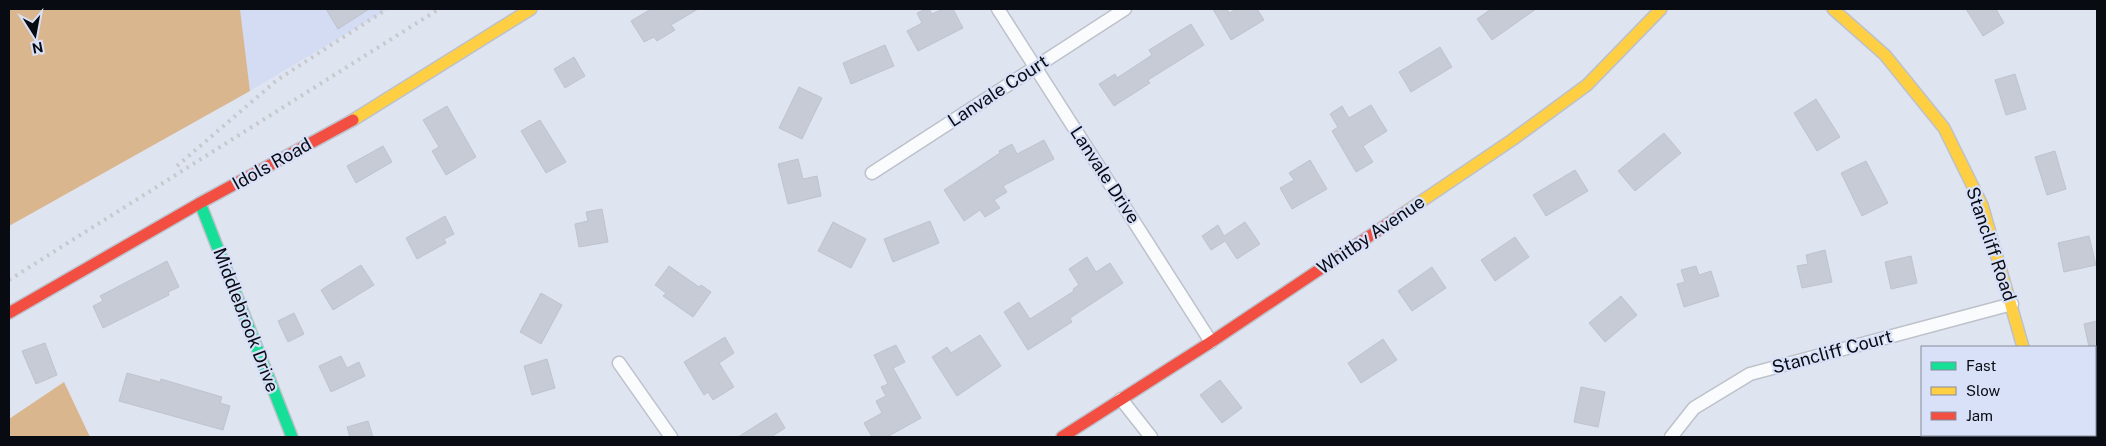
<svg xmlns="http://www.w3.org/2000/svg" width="2106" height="446" font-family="'Public Sans',sans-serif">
<rect width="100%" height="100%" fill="#dfe4f1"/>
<path fill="#d3dcf3" d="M240 9H388L250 91Z"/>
<path fill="#dab68f" d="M9 9H240L250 91 9 226Z
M64 382 90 437H9V419Z"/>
<path fill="#c6cbd5" stroke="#bfc3cd" d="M326 9H369L338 29Z
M651 9H698L671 25 675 30 657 41 654 37 644 42 631 21Z
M926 9H929L932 14 943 9H953L963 28 918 51 907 31 922 23 917 13Z
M1213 9H1227L1229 13 1237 9H1257L1264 20 1231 40Z
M1491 9H1536L1492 40 1477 19Z
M1966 9H1996L2004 23 1983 36Z
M1191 24 1204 45 1148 80 1150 83 1114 106 1099 84 1115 74 1117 78 1152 55 1149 50Z
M885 45 894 66 851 84 843 63Z
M1440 47 1452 67 1411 92 1399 72Z
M574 57 585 76 565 88 554 69Z
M2015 74 2026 109 2006 115 1995 80Z
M799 87 822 98 802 139 779 128Z
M1816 99 1840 137 1817 151 1794 113Z
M1371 105 1387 131 1363 146 1373 162 1356 172 1332 131 1338 127 1330 114 1342 106 1349 118Z
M447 106 476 157 446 175 432 151 439 147 423 120Z
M540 120 566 162 546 173 521 131Z
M1664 133 1681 153 1635 191 1618 171Z
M1044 140 1054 159 1003 186 1007 192 994 200 1000 208 985 217 980 210 964 221 944 190 1000 153 999 151 1012 144 1017 154Z
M383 146 392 162 356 183 347 166Z
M2055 151 2066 189 2047 195 2035 157Z
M798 159 803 179 817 176 821 196 788 204 778 164Z
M1310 160 1327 189 1292 209 1280 188 1294 180 1289 173Z
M1866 161 1888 203 1862 216 1841 173Z
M1575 170 1588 191 1546 216 1533 195Z
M602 209 608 242 579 247 575 224 588 221 586 212Z
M445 216 454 234 444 239 446 243 417 259 406 238Z
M930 221 939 243 893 262 884 239Z
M833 222 866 239 851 268 818 251Z
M1245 222 1260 244 1237 259 1225 241 1211 250 1202 236 1218 225 1224 236Z
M2089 236 2096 265 2064 272 2058 243Z
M1515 237 1529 257 1495 281 1481 260Z
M1825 250 1832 282 1802 288 1797 266 1808 264 1806 255Z
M1911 256 1917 283 1891 289 1885 262Z
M1087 257 1096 272 1110 263 1123 283 1070 318 1072 322 1028 350 1004 312 1019 302 1030 319 1074 291 1073 289 1079 285 1069 269Z
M167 261 179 287 168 292 169 295 103 328 93 306 103 301 100 296Z
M361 265 374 285 333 310 321 290Z
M669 266 699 287 701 285 711 292 693 317 663 296 666 293 655 285Z
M1696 266 1699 275 1711 271 1719 296 1684 307 1677 284 1685 282 1681 270Z
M1432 267 1446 288 1412 311 1398 291Z
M541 293 562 305 541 344 520 332Z
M1621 296 1637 315 1605 342 1589 323Z
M294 313 304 334 288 342 278 321Z
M2097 321V360H2095V347H2089L2084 324Z
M980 335 1001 366 957 396 932 357 947 347 951 353Z
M725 337 734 353 719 363 734 387 713 400 708 392 704 395 684 362Z
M1383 339 1397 360 1361 383 1348 363Z
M45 343 57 375 36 384 22 351Z
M896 345 905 362 893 368 921 418 887 437H872L864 423 882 413 876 401 886 396 881 387 888 384 874 355Z
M341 356 347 368 359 362 365 376 331 392 319 366Z
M547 359 555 388 532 395 524 366Z
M127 373 160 382 161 379 222 397 220 403 230 406 223 430 119 401Z
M1220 380 1242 408 1222 423 1200 395Z
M1581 387 1605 392 1598 427 1574 422Z
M776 413 785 428 771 437H738Z
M368 421 373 437H350L347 427Z"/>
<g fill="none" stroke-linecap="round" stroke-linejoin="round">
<g stroke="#bdc1ca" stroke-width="15">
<path id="street" d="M998 9 1211 342
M872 173 1125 9
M619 363 671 437
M1121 399 1151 437
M2046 435V437
M1671 437 1694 408 1750 374 2012 304"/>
</g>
<g stroke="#bdc1ca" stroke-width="14">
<path id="fast" d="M200 203 292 437"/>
</g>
<g stroke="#bdc1ca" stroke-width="14">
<path id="slow" d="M1833 9 1885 55 1944 128 1982 205 2023 347
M353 120 531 9
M1407 211 1512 140 1587 85 1661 9"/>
</g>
<g stroke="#bdc1ca" stroke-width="14">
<path id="jam" d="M9 313 200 203 353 120
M1062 437 1211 342 1407 211"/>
</g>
<use href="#street" stroke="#fafbfd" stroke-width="12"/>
<use href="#fast" stroke="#16e098" stroke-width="11"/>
<use href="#slow" stroke="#ffcf43" stroke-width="11"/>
<use href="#jam" stroke="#f24e42" stroke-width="11"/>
<path stroke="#c8c9cc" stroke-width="4" stroke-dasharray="2.5 5" stroke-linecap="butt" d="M177 166 277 80 387 9
M9 280 439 9"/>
</g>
<g text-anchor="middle" stroke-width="4.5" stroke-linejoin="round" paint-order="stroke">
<g font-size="18" fill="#080b12" stroke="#d8e1f8">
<text transform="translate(998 91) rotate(-33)" y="6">Lanvale Court</text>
<text transform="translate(272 164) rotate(-29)" y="6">Idols Road</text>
<text transform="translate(1105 175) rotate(57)" y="6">Lanvale Drive</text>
<text transform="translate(1371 235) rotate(-34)" y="6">Whitby Avenue</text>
<text transform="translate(1991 244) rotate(71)" y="6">Stancliff Road</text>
<text transform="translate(246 320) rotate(69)" y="6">Middlebrook Drive</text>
<text transform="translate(1832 352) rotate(-15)" y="6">Stancliff Court</text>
</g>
</g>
<rect width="2106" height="446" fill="none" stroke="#080b12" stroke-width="20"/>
<rect x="1921" y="346" width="175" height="90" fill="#d8e1f8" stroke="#858b9c"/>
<rect x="1931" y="362" width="25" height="8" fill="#16e098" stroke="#858b9c"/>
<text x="1966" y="371" font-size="15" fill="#080b12">Fast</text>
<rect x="1931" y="387" width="25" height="8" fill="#ffcf43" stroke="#858b9c"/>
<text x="1966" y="396" font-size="15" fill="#080b12">Slow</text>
<rect x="1931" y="412" width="25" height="8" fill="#f24e42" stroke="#858b9c"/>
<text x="1966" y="421" font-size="15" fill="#080b12">Jam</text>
<g transform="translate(35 35) rotate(169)" stroke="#d8e1f8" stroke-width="4" paint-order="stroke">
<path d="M0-4L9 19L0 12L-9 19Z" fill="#080b12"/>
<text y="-8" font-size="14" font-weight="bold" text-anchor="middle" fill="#080b12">N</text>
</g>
</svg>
